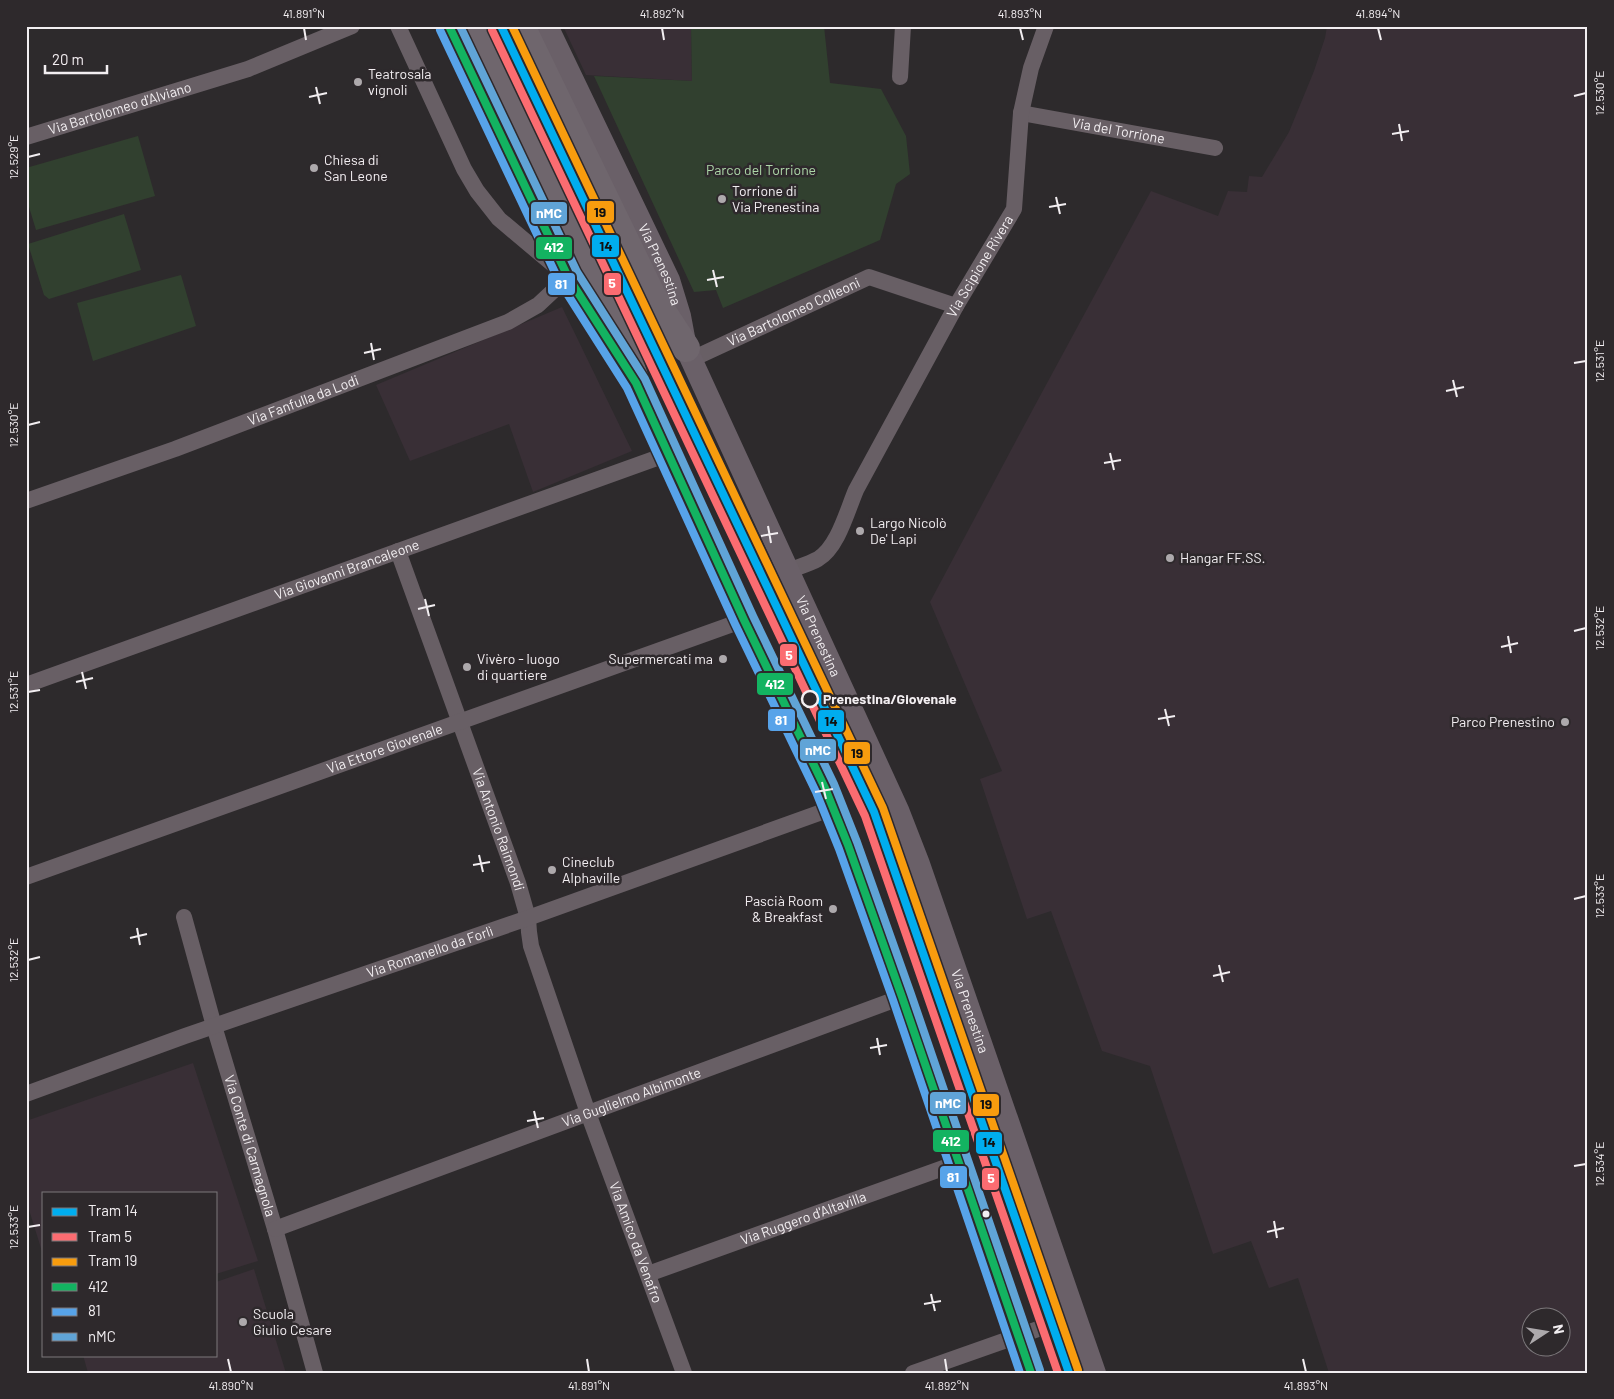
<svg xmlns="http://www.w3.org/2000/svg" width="1614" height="1399" font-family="Barlow,sans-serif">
<rect width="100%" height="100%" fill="#2d2a2c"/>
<path fill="#392f36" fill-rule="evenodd" d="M563 26H691L692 81 586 75Z
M1327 26H1588V1373H1329L1298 1278 1269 1288 1251 1241 1213 1254 1150 1066 1102 1051 1051 911 1027 919 980 779 1002 771 930 602 1033 409 1151 191 1218 216 1228 191 1247 192 1249 176 1262 177 1289 132 1314 71 1325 38ZM1562 1316V1346H1532V1316Z
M562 307 632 451 533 492 509 424 410 461 376 385Z
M193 1063 258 1261 216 1274V1193H44V1258L26 1200V1121Z
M254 1269 286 1373H88L83 1355H216V1282Z"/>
<path fill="#31402f" d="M691 26H824L830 83 881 89 906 136 910 174 896 184 880 240 723 308 716 290 694 292 594 76 692 81Z
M138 136 155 196 36 230 26 197V168Z
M124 214 141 270 49 299 44 295 28 244Z
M181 275 196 326 93 361 77 303Z"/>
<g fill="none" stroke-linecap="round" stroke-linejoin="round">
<g stroke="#685f65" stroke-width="16">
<path d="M900 77 903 26"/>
<path id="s1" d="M1021 113 1215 148"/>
<path id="s2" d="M26 137 248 69 352 26"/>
<path id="s3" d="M692 359 869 277 956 306"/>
<path id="s4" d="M26 501 175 449 508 322 538 305 568 277 499 219 477 191 464 169 398 26"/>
<path id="s5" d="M398 551 518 883 528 918 529 932 531 946 588 1113 684 1373"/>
<path id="s6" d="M788 571C798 567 809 564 818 559 838 547 847 511 856 490L956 306 1014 209 1021 113 1031 68 1046 26"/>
<path id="s7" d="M26 685 668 454"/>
<path id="s8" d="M26 877 744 620"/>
<path id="s9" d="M184 917 214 1026 275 1229 315 1373"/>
<path id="s10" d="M26 1094 185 1036 528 918 833 808"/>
<path id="s11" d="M275 1229 902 997"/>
<path id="s12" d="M648 1274 960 1162"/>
<path d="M913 1373 1075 1316"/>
</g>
<g stroke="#6a6068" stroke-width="22">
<path d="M449 26 568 277 636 383 668 454 744 620 825 788 848 845 902 997 1031 1373"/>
<path id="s13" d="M547 26 669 280 680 316 686 348 898 810 919 864 1095 1373"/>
</g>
<path stroke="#6f666d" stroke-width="28" d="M475 26 612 311 619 329 636 383
M521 26 652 296 686 348"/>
<g stroke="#2e292c" stroke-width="11">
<path id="bus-1" d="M449 26 568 277 636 383 744 620 825 788 848 845 902 997 1031 1373"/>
</g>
<g stroke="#2e292c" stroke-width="11">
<path id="bus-2" d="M440 30 559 281 627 388 735 624 816 792 839 849 893 1000 1020 1373"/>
</g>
<g stroke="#2e292c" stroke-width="11">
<path id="bus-3" d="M460 26 577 272 645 379 753 616 834 784 857 842 911 994 1040 1370"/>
</g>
<use href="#bus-1" stroke="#13b361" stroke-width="8"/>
<use href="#bus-2" stroke="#57a3e9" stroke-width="8"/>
<use href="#bus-3" stroke="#60a4d7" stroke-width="8"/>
<g stroke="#2e292c" stroke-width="11">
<path id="tram-1" d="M501 26 874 812 1069 1373"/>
</g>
<g stroke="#2e292c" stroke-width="11">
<path id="tram-2" d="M492 30 865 816 1058 1373"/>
</g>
<g stroke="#2e292c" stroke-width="11">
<path id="tram-3" d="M512 26 883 808 1078 1370"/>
</g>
<use href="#tram-1" stroke="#00adef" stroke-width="8"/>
<use href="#tram-2" stroke="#fb6c71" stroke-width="8"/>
<use href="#tram-3" stroke="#f89c0e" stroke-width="8"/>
</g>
<path fill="none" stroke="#f2eef1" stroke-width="2" d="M304 28 306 40M662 28 664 40M1020 28 1023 40M1378 28 1381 40M316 87 320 104M1574 96 1586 93M309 97 327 93M1399 124 1402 141M1392 134 1409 131M28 157 40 154M1056 197 1060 214M1049 207 1066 204M713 270 717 287M707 280 724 277M371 343 374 360M364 353 381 349M1574 363 1586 361M1453 380 1457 397M1446 391 1464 387M28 425 40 422M1110 453 1114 470M1104 463 1121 460M768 526 771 543M761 536 778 533M425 599 429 616M418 609 435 605M1574 631 1586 628M1508 636 1511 653M1501 647 1518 643M82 672 86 689M76 682 93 678M28 692 40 690M1165 709 1169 726M1158 719 1175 716M822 782 826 799M815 792 833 789M479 855 483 872M473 865 490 862M1574 899 1586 896M137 928 140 945M130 938 147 934M28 960 40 957M1219 965 1223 982M1213 976 1230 972M877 1038 880 1055M870 1048 887 1045M534 1111 538 1128M527 1121 544 1118M1574 1166 1586 1164M1274 1221 1277 1238M28 1227 40 1225M1267 1232 1284 1228M931 1294 935 1311M924 1304 941 1301M228 1359 231 1372M587 1359 589 1372M945 1359 947 1372M1303 1359 1306 1372"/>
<g fill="#ada9ac" stroke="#2e292c" stroke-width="2">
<circle cx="358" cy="82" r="5"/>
<circle cx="314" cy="168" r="5"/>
<circle cx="722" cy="199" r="5"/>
<circle cx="860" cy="531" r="5"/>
<circle cx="1170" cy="558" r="5"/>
<circle cx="723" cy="659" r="5"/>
<circle cx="467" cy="667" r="5"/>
<circle cx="1565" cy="722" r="5"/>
<circle cx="552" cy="870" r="5"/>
<circle cx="833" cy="909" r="5"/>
<circle cx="243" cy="1322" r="5"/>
</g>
<circle fill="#2e292c" stroke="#f2eef1" stroke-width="2.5" cx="810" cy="699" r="8"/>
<circle fill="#f2eef1" stroke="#2e292c" stroke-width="2" cx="986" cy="1214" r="4.5"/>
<g text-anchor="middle" stroke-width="5" stroke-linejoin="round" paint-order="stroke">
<g font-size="14" fill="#f2eef1" stroke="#2e292c" text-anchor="start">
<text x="368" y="79">Teatrosala<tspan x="368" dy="16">vignoli</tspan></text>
<text x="324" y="165">Chiesa di<tspan x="324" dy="16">San Leone</tspan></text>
<text x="732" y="196">Torrione di<tspan x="732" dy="16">Via Prenestina</tspan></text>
<text x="870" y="528">Largo Nicolò<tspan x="870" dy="16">De' Lapi</tspan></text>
<text x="1180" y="563">Hangar FF.SS.</text>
<text x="477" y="664">Vivèro - luogo<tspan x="477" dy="16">di quartiere</tspan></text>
<text x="713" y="664" text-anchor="end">Supermercati ma</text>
<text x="1555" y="727" text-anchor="end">Parco Prenestino</text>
<text x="562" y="867">Cineclub<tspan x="562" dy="16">Alphaville</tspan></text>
<text x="823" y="906" text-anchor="end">Pascià Room<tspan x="823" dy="16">&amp; Breakfast</tspan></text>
<text x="253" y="1319">Scuola<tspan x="253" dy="16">Giulio Cesare</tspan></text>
</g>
<g font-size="14" fill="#f2eef1" stroke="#2e292c">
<text dy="5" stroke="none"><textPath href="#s2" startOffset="98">Via Bartolomeo d'Alviano</textPath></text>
<text dy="5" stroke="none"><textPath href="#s1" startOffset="99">Via del Torrione</textPath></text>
<text dy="5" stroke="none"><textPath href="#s13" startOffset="264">Via Prenestina</textPath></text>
<text dy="5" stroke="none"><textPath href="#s6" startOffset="368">Via Scipione Rivera</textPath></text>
<text dy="5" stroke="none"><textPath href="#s3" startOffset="112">Via Bartolomeo Colleoni</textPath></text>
<text dy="5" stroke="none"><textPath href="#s4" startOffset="295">Via Fanfulla da Lodi</textPath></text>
<text dy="5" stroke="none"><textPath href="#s7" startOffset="341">Via Giovanni Brancaleone</textPath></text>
<text dy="5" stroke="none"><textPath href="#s13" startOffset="669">Via Prenestina</textPath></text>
<text dy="5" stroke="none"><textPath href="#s8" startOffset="381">Via Ettore Giovenale</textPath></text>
<text dy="5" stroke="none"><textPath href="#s5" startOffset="296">Via Antonio Raimondi</textPath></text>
<text dy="5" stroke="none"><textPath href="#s10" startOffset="428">Via Romanello da Forlì</textPath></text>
<text dy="5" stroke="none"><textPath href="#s13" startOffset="1074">Via Prenestina</textPath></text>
<text dy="5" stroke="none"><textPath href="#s11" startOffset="380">Via Guglielmo Albimonte</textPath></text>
<text dy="5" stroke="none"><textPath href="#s9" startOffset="238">Via Conte di Carmagnola</textPath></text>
<text dy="5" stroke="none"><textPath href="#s12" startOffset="165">Via Ruggero d'Altavilla</textPath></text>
<text dy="5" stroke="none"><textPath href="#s5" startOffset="732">Via Amico da Venafro</textPath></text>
</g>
<g font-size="14" fill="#add7a8" stroke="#2e292c">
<text x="761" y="175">Parco del Torrione</text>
</g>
<g font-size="14" font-weight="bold" fill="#f2eef1" stroke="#2e292c" text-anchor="start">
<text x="823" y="704">Prenestina/Giovenale</text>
</g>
</g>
<g stroke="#2e292c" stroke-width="2">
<rect x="586" y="200" width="29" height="24" rx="5" fill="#f89c0e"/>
<rect x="530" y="201" width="38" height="24" rx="5" fill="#60a4d7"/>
<rect x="591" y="234" width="29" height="24" rx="5" fill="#00adef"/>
<rect x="535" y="236" width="38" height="24" rx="5" fill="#13b361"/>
<rect x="603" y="272" width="19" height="24" rx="5" fill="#fb6c71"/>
<rect x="547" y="272" width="29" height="24" rx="5" fill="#57a3e9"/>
<rect x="779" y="643" width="19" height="24" rx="5" fill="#fb6c71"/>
<rect x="756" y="672" width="38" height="24" rx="5" fill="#13b361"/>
<rect x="767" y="708" width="29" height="24" rx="5" fill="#57a3e9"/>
<rect x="817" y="709" width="28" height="24" rx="5" fill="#00adef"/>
<rect x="799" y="738" width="38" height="24" rx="5" fill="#60a4d7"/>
<rect x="843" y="741" width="28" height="24" rx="5" fill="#f89c0e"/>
<rect x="929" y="1091" width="38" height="24" rx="5" fill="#60a4d7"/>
<rect x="972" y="1093" width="28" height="24" rx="5" fill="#f89c0e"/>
<rect x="932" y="1129" width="38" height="24" rx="5" fill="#13b361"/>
<rect x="975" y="1131" width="28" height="24" rx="5" fill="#00adef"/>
<rect x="939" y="1165" width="29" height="24" rx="5" fill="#57a3e9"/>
<rect x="981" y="1167" width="19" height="24" rx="5" fill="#fb6c71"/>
</g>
<g font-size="14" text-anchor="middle" font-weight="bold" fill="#fff">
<text x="549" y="218">nMC</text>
<text x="554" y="252">412</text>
<text x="612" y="288">5</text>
<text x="561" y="289">81</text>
<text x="789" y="660">5</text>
<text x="775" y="689">412</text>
<text x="781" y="725">81</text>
<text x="818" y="755">nMC</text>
<text x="948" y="1108">nMC</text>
<text x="951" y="1146">412</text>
<text x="953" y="1182">81</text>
<text x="991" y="1183">5</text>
</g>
<g font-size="14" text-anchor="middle" font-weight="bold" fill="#111">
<text x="600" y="217">19</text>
<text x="606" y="251">14</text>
<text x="831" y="726">14</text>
<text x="857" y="758">19</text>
<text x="986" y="1109">19</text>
<text x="989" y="1147">14</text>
</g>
<rect width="1614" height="1399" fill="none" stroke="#2e292c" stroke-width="55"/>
<rect x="42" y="1192" width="175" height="165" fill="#2e292c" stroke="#7c787b"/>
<rect x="52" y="1208" width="25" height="8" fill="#00adef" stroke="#7c787b"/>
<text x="88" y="1216" font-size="15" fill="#f2eef1">Tram 14</text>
<rect x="52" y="1233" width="25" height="8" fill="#fb6c71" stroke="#7c787b"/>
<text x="88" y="1242" font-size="15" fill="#f2eef1">Tram 5</text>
<rect x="52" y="1258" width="25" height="8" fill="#f89c0e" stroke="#7c787b"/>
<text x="88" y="1266" font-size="15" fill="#f2eef1">Tram 19</text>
<rect x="52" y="1283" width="25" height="8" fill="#13b361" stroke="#7c787b"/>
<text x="88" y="1292" font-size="15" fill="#f2eef1">412</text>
<rect x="52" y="1308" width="25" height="8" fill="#57a3e9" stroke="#7c787b"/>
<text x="88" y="1316" font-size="15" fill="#f2eef1">81</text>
<rect x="52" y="1333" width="25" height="8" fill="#60a4d7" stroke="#7c787b"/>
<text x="88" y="1342" font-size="15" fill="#f2eef1">nMC</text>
<g transform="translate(1546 1332) rotate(78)"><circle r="24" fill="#2e292c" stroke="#7c787b"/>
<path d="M0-4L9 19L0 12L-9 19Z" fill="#ada9ac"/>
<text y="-8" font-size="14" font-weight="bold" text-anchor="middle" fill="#f2eef1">N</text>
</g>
<path d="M45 65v8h62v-8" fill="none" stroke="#f2eef1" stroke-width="2.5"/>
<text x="52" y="65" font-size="15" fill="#f2eef1" stroke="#2e292c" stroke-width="4" paint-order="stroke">20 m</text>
<rect x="28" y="28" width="1558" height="1344" fill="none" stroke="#f2eef1" stroke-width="2"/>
<g font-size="12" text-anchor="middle" fill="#f2eef1">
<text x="304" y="18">41.891°N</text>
<text x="662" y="18">41.892°N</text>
<text x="1020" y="18">41.893°N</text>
<text x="1378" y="18">41.894°N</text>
<text transform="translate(1600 93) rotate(-90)" y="4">12.530°E</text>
<text transform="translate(14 157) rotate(-90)" y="4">12.529°E</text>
<text transform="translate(1600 361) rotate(-90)" y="4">12.531°E</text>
<text transform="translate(14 425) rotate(-90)" y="4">12.530°E</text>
<text transform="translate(1600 628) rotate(-90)" y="4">12.532°E</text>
<text transform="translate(14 692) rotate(-90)" y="4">12.531°E</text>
<text transform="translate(1600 896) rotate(-90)" y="4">12.533°E</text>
<text transform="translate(14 960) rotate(-90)" y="4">12.532°E</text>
<text transform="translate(1600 1164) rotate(-90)" y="4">12.534°E</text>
<text transform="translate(14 1227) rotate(-90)" y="4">12.533°E</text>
<text x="231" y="1390">41.890°N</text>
<text x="589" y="1390">41.891°N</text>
<text x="947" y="1390">41.892°N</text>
<text x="1306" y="1390">41.893°N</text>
</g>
</svg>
